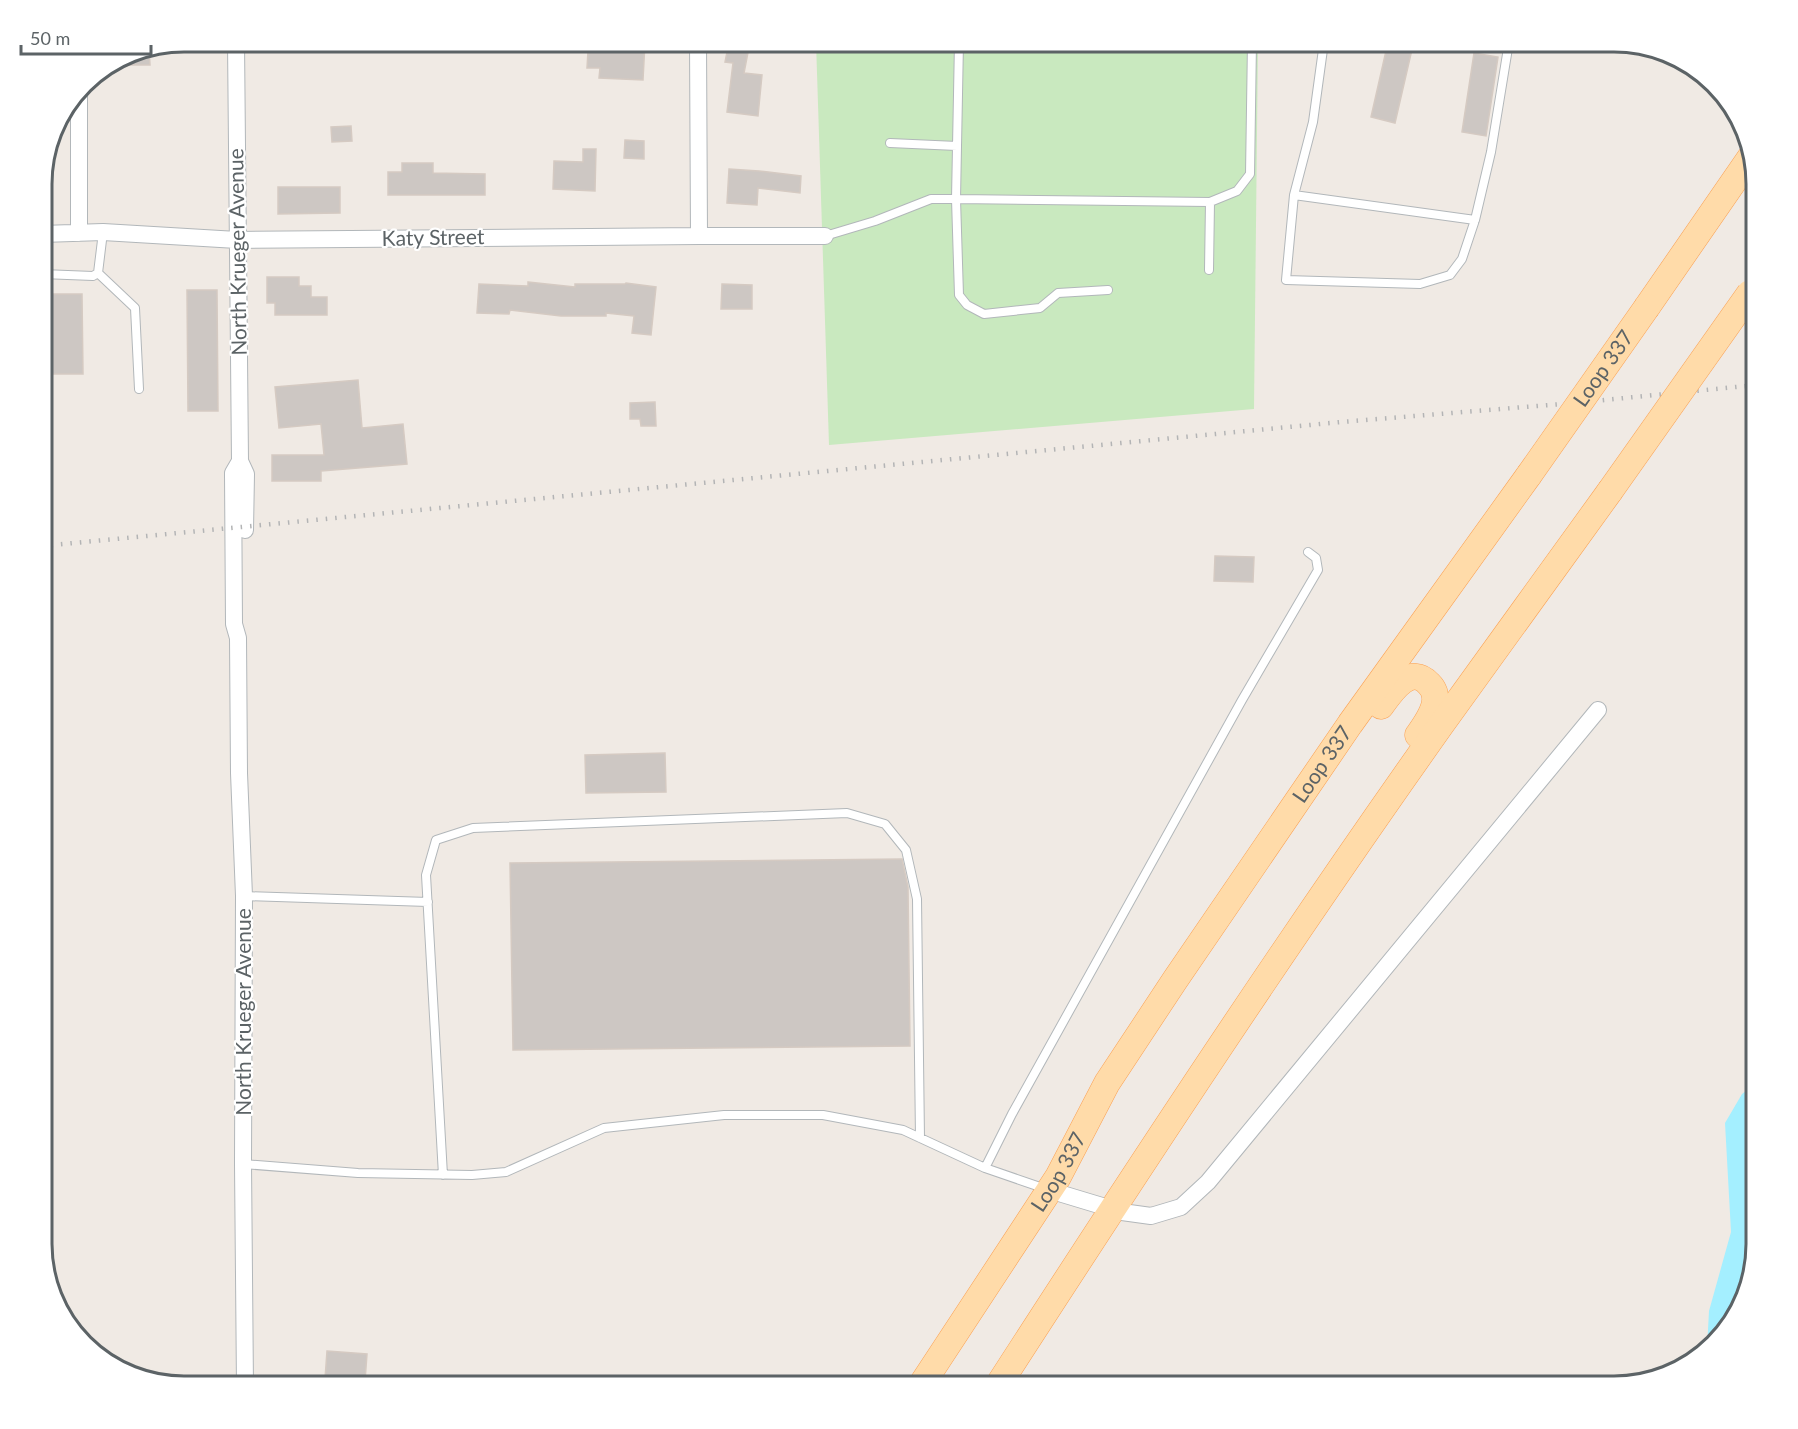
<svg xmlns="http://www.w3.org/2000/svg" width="1798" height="1429" font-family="Lato,sans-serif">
<rect width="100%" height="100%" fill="#f0eae4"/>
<path fill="#c9e9bf" d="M816 42H1258L1254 409 829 445Z"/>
<path fill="#a4efff" d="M1756 1083V1244L1748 1290 1721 1338 1707 1348 1709 1311 1731 1232 1725 1123 1742 1094Z"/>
<path fill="#cdc7c3" stroke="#d5cac2" stroke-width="1.5" d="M600 42H645L643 80 599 78 600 68H587L588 51 599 52Z
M729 42H750L744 73 762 75 758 116 727 112 733 63 725 62Z
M1388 42H1399L1413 45 1395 123 1371 117Z
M149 49 150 65H111L131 53Z
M1474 53 1498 57 1486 136 1462 132Z
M351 126 352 141 332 142 331 127Z
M625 140 644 141V159L624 158Z
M583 149H596L595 191 553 189 554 161 583 162Z
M402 163H433V173L485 174V195H388V172H402Z
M729 169 759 171 801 176 800 193 758 188 757 205 727 203Z
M278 187H340V213L278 214Z
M267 277H299V286H311V297H327V315H275V303H267Z
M528 282 575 287V284H625L626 283 656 287 651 335 632 333 634 316 606 313V316H561L510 310 509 314 477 313 479 284 528 286Z
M722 284 752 285V309H721Z
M187 290H217L218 411H188Z
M42 294H82L83 374H42Z
M358 380 362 428 403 424 407 464 321 471V481H272V455H324L321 424 279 428 275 387Z
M655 402 656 426H641L640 419H630V403Z
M1215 556 1254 557 1253 582 1214 581Z
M665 753 666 792 586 793 585 755Z
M902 859 908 887 910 1046 513 1050 510 863Z
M327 1351 367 1354 365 1381 325 1379Z"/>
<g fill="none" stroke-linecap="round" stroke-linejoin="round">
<g stroke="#b2b7ba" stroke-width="10">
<path id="service" d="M959 42 956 199 1210 202 1237 191 1250 174 1252 42
M1324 42 1313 122 1294 195 1286 280 1420 284 1450 275 1462 259 1475 220 1491 152 1509 42
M959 45 1252 43
M890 143 957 146
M1294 195 1475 220
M825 236 875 221 931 199H956L959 295 967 305 984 314 1040 308 1058 293 1108 290
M1209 270 1210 202
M98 273 135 308 139 389
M42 274 93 276 98 273 103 232
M244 896 428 902
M243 1164 358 1173 472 1175 506 1172 604 1128 724 1115H823L903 1130 985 1168 1046 1189
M985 1168 1012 1114 1242 700 1318 570 1316 558 1308 552
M443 1175 426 875 436 840 473 828 847 813 885 824 906 850 917 899 920 1138"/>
</g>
<g stroke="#b2b7ba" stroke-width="18">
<path id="minor" d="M236 42 240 461 246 474 245 530
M698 42 699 236
M79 233V93
M42 234 103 232 237 240 699 236H825
M240 461 233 473 234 624 238 638 239 773 244 896 243 1164 245 1387
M1049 1190 1122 1212 1151 1216 1181 1207 1208 1182 1598 710"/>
</g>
<g stroke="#fba051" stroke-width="27">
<g id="primary">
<path d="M1647 307 1750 158"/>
<path d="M1381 706C1391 692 1410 663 1429 684 1433 688 1436 694 1435 701 1434 713 1425 725 1418 735"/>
<path id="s1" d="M920 1387 1058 1177 1107 1083 1175 980 1350 724 1529 475"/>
<path d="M997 1387C1141 1164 1287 942 1441 725 1497 647 1554 569 1610 491"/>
</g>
</g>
<use href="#service" stroke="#fff" stroke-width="8"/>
<use href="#minor" stroke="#fff" stroke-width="16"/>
<use href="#primary" stroke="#ffdba9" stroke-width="26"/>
<path stroke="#b3b4b5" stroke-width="4.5" stroke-dasharray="1.5 8" stroke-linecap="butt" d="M42 546 1341 422 1574 403 1756 385"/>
<g stroke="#fba051" stroke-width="27" stroke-linecap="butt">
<g id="primary-bridge">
<path id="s2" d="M1529 475 1647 307"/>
<path d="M1610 491 1750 293"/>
</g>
</g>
<use href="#primary-bridge" stroke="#ffdba9" stroke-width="26"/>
</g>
<g text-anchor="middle" stroke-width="4.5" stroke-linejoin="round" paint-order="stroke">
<g font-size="21" fill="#5c6366" stroke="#fff">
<text transform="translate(433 238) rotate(-1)" y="7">Katy Street</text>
<text transform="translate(238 252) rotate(-91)" y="7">North Krueger Avenue</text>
<text dy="7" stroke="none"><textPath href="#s2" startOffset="130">Loop 337</textPath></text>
<text dy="7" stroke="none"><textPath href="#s1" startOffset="742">Loop 337</textPath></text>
<text transform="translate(244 1012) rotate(-90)" y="7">North Krueger Avenue</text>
<text dy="7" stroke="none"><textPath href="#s1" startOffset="256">Loop 337</textPath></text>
</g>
</g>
<path d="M0 0H1798V1429H0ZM184 52H1614A132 132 0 0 1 1746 184V1244A132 132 0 0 1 1614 1376H184A132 132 0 0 1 52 1244V184A132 132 0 0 1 184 52Z" fill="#fff" fill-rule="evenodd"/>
<path fill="none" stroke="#5c6366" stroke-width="3" d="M184 52H1614A132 132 0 0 1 1746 184V1244A132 132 0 0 1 1614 1376H184A132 132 0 0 1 52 1244V184A132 132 0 0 1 184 52Z"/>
<path d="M21 45v9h130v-9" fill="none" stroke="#5c6366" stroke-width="3"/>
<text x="30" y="45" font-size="18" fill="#5c6366" stroke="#ffffff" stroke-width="4.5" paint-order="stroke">50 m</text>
</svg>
